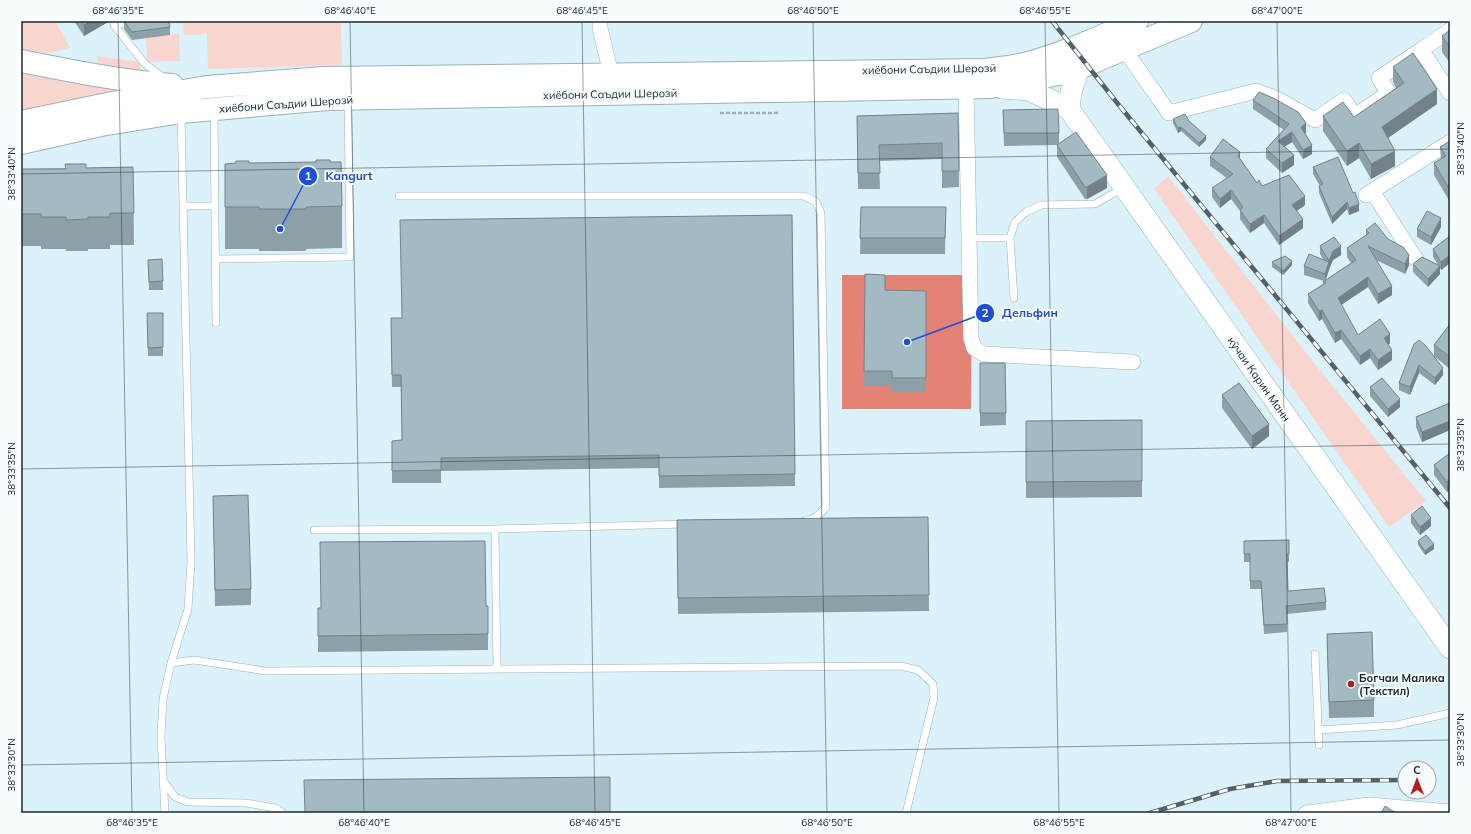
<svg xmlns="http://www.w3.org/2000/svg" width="1471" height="834" font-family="Mulish,sans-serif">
<rect width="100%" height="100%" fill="#dbf2fb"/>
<path fill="#f9d5d0" d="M21 21H55L70 48 49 53 25 50 21 47Z
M183 21H341L342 65 208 69 207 34 184 35Z
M179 34 180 61 147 62 146 35Z
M97 56 139 62 143 74 98 67Z
M21 69 127 88 21 111Z
M1168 176 1311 359 1426 501 1389 527 1154 189Z"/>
<path fill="#e28376" d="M842 275H972L971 409H842Z"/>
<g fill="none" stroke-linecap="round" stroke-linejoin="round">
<g stroke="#9bb1ba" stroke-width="8">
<path id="lane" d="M139 21 114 25 145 64 163 77
M214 111 216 323
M399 196H804L816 202 821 213 826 507C820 514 814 520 804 521
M183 206H215
M969 238H1010L1014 298
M1010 238 1015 222 1026 212 1041 205 1095 204 1123 188
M215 259 350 257 348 101
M495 529 497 669
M314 530 495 529 686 524
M1315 654 1319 745
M171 663 194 660 266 671 901 666 918 670 933 684 934 698 906 813
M1318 730 1397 725 1450 713
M163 780 175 797 188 802 246 803 276 808 283 813
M165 813 161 737 163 699 171 663 188 609 191 561 181 114"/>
</g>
<g stroke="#9bb1ba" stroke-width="16">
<path id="street" d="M600 21V28L611 74
M1124 49 1169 113 1256 91 1277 99 1315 120 1344 100 1355 116 1389 93 1379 78 1421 50 1450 93
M1421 50 1450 30
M966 87 971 338 974 348 984 354 1133 362
M1372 191 1415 258
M1366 195 1450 142
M1306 813 1369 805 1450 812"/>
</g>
<g stroke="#9bb1ba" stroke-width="22">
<path id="secondary" d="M1002 88 1029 90 1069 109 1071 92 1079 68
M1069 109 1450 648"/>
</g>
<g stroke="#9bb1ba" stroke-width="24">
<path id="highway" d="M21 61C71 71 121 81 172 85
M21 122 112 103 207 87 324 78 985 70C1000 68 1014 67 1028 63 1066 53 1101 36 1137 21
M21 143 101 125 181 112 328 99 990 87 1059 74 1079 68 1191 21"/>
</g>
<path stroke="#9dafb6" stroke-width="2.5" stroke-dasharray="4 2" stroke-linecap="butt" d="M720 113H779"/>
<use href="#lane" stroke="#fff" stroke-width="7"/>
<use href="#street" stroke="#fff" stroke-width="15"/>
<use href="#secondary" stroke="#fff" stroke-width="21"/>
<use href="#highway" stroke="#fff" stroke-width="22"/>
<g stroke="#546166" stroke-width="4.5">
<path id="rail" d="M1052 21 1118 104 1450 508
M1150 813 1230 789 1277 781 1405 780"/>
</g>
<use href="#rail" stroke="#f7fcfe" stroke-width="3" stroke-dasharray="9" stroke-linecap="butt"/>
</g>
<path fill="#8da0a8" d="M74 21H108V22L84 36Z
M124 21 170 27V35L132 40 124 29Z
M1450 30V63L1442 52V36Z
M1393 67 1437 104 1388 138 1395 166 1371 179 1359 158 1347 166 1323 131V116L1354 117 1396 88 1393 82Z
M1253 100 1306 133 1305 134 1312 154 1303 159 1292 142 1284 147 1294 165 1282 173 1266 158V149L1284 130 1253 109Z
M1003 110 1059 133V144L1107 188 1087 199H1085L1057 157V145L1004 146Z
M958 113 959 187 942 188V159L879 161 880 189H858L857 116Z
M1173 119 1189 121 1206 140 1199 147 1181 131 1178 133 1173 123Z
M1450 141V202L1434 175V163L1441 159 1440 147Z
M1210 157 1240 159 1257 183 1262 186 1305 205 1297 211 1303 228 1279 245 1264 223 1250 233 1240 219V211L1231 199 1220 208 1212 197V188L1227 178 1210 166Z
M330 162 342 206V248L306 249V251H259V249H225V164Z
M133 167 134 245H110V249H88V251H66V249H41V246H21V169Z
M1313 167 1359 211 1349 215 1347 209 1332 224 1319 193V186H1320L1313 174Z
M861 207H946L945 254H860Z
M792 215 795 486 659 488V468L441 471V483H392V441L402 440 401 387H392L391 330 402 318Z
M1441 227 1431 245 1417 237V229Z
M1366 230 1409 265 1405 274 1376 260 1392 295 1378 304 1368 287 1341 305 1358 335 1390 343 1388 344 1392 360 1378 370 1370 358 1360 365 1341 339 1335 343 1322 319 1319 321 1308 303V294L1323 284 1324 281 1304 275V266L1323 259 1320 254V246L1341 255 1333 260 1325 280 1351 263 1347 257V248L1366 235Z
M1450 236V263L1441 270 1440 268V274L1428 287 1413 272V264L1438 265 1433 257V249Z
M162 259 163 290H149L148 260Z
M1272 262 1292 265 1283 275 1272 267Z
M865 274 885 290 926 291V392H892V386H864Z
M147 313H163V356H148Z
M1450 324V369L1435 357 1443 375 1435 385 1419 373 1410 395 1399 390V383L1414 344 1434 357V345Z
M980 363H1005L1006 425 980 426Z
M1370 387 1400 407 1388 417 1370 396Z
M1222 395 1269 436 1252 449 1222 408Z
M1450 399V430L1422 442 1416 427V417L1449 403V400Z
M1142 420V497L1026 498V421Z
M1450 453V490L1447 492 1434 475V465Z
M213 496 251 589V605L215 606Z
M1411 515 1431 526 1420 535 1411 523Z
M928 517 929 611 678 614 677 520Z
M1289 540V562H1287L1288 591 1326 602V610L1287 614V632L1264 634 1261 589H1250V562H1244V541Z
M1418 541 1434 549 1425 555 1418 545Z
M1450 583V594L1449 592V584Z
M488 606V650L318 652V608Z
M1327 634 1374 700V717L1329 718Z"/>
<path fill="#738288" d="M91 21H108V22L84 36V25Z
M1437 89V104L1382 142V127Z
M1306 123V133L1301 136V127Z
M1181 127V131L1178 133V128Z
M1292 132V142L1278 151V141Z
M1206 136V140L1199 147V143Z
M1359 143V158L1347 166V151Z
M1312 145V154L1303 159V150Z
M1395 151V166L1371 179V164Z
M1240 152V161L1238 156Z
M1294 155V165L1282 173V163Z
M1107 175V188L1087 199V187Z
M1231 190V199L1220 208V199Z
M1305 196V205L1292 214V205Z
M1347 202V209L1332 224V217Z
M1359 204V211L1349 215V208Z
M1264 215V223L1250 233V224Z
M1441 218V227L1431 245V237Z
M1303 219V228L1279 245V236Z
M1341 246V255L1333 260 1329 269V261L1333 251Z
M1409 255V265L1405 274V264Z
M1450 255V263L1441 270V262Z
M1292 261V265L1283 275V271Z
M1329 262V270L1325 282V274Z
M1440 266V274L1428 287V279Z
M1368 277V287L1338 307V298Z
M1392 286V295L1378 304V294Z
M1322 310V319L1319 321V311Z
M1341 330V339L1335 343V333Z
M1390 334V343L1384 348V338Z
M1370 349V358L1360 365V356Z
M1392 350V360L1378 370V360Z
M1419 365V373L1410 395V387Z
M1443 368V375L1435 385V378Z
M1400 399V407L1388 417V409Z
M1450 421V430L1422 442V432Z
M1269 424V436L1252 449V436Z
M1450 480V490L1447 492V482Z
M1431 518V526L1420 535V527Z
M1434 544V549L1425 555V551Z"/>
<path fill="#a4bac3" stroke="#738288" d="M81 21H91L84 25Z
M124 21H169L170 27 132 32Z
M1450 30V47L1442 36Z
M1413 53 1437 89 1382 127 1395 151 1371 164 1359 143 1347 151 1323 116 1343 102 1354 117 1404 83 1393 67Z
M1259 92 1273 98 1298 112 1306 123 1301 127 1312 145 1303 150 1292 132 1278 141 1294 155 1282 163 1266 149 1289 124 1253 100Z
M1058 109 1059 133H1004L1003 110Z
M958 113 959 171H942V143L879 145 880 173H858L857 116Z
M1185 114 1189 121 1206 136 1199 143 1181 127 1178 128 1173 119Z
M1076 132 1107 175 1087 187H1085L1057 145Z
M1223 139 1240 152 1238 156 1257 183 1259 180 1262 186 1289 175 1305 196 1292 205 1303 219 1279 236 1264 215 1250 224 1240 210 1243 207 1231 190 1220 199 1212 188 1233 174 1210 157Z
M1450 141V190L1434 163 1446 156 1440 147Z
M1338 157 1353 193 1355 192 1359 204 1349 208 1347 202 1332 217 1319 186 1323 184 1313 167Z
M316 160H330V162H341L342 206 306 207V209H259V207H225V164L236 163V161H249V163L316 162Z
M65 164H86V168L133 167 134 213H110V217H88V219L66 220V217H41V214H21V169H66Z
M861 207H946L945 238H860Z
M1427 211 1441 218 1431 237 1417 229Z
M792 215 795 474 659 476V455L441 458V470L392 471V441L402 440 401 375H392L391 318H402L400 220Z
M1375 223 1388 239 1403 247 1409 255 1405 264 1368 246 1392 286 1378 294 1368 277 1338 298 1358 335 1380 319 1390 334 1384 338 1392 350 1378 360 1370 349 1360 356 1341 330 1335 333 1322 310 1319 311 1308 294 1326 283 1323 282 1356 260 1347 248 1369 233 1366 230Z
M1450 236V255L1441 262 1433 249Z
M1334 237 1341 246 1333 251 1329 261 1320 246Z
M1309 254 1329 262 1325 274 1304 266Z
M1285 256 1292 261 1283 271 1272 262Z
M1422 257 1440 266 1428 279 1413 264Z
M162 259 163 281 149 282 148 260Z
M865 274 885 275V290L926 291V378H892V371H864Z
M147 313H163V347L148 348Z
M1450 324V357L1434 345Z
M1419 340 1425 345 1443 368 1435 378 1419 365 1410 387 1399 383 1414 344Z
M980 363H1005L1006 413H980Z
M1382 378 1400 399 1388 409 1370 387Z
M1239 383 1269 424 1252 436 1222 395Z
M1450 403V421L1422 432 1416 417Z
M1142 420V481L1026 482V421Z
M1450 453V480L1447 482 1434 465Z
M248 495 251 589 215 590 213 496Z
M1422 506 1431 518 1420 527 1411 515Z
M928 517 929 595 678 598 677 520Z
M1426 535 1434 544 1425 551 1418 541Z
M1289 540V554H1287L1288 591 1324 588 1326 602 1286 606 1287 624 1264 625 1261 581H1250V554H1244V541Z
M485 541 486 606H488V634L318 636V608H321L320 542Z
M1372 632 1374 700 1329 702 1327 634Z
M610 777V813H305L304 780Z
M1385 806 1396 813H1381Z"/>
<path fill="none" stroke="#20292c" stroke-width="1" stroke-opacity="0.45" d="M118 21 132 813M350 21 364 813M582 21 595 813M813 21 827 813M1045 21 1059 813M1277 21 1291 813M21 174 1450 149M21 469 1450 444M21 765 1450 740"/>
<circle fill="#ae1d16" stroke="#f7fcfe" stroke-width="1.5" cx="1351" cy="684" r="4"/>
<g text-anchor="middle" stroke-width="4" stroke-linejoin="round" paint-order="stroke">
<g font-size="11" fill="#20292c" stroke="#f7fcfe">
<text transform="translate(929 69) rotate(-1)" y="4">хиёбони Саъдии Шерозӣ</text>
<text transform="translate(610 94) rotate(-1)" y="4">хиёбони Саъдии Шерозӣ</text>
<text transform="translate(286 104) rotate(-4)" y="4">хиёбони Саъдии Шерозӣ</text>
<text transform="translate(1259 379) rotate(55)" y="4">кӯчаи Карин Манн</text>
</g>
<g font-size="11" font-weight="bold" fill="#20292c" stroke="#f7fcfe" text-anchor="start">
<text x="1359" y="682">Богчаи Малика<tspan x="1359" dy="13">(Текстил)</tspan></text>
</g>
</g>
<path fill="none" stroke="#1d4ed8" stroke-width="1.5" d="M280 229L308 176M907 342L985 313"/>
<g fill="#1d4ed8" stroke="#f7fcfe" stroke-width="1.5">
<circle cx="280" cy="229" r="4"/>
<circle cx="907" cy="342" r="4"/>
<circle cx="308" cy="176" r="10"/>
<circle cx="985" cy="313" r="10"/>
</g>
<g font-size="12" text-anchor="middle" font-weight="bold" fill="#fff">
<text x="308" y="180">1</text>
<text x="985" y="317">2</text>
</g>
<g font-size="12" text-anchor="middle" font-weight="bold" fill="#1d4ed8" stroke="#f7fcfe" stroke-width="4" stroke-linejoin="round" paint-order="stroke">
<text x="349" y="180">Kangurt</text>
<text x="1030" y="317">Дельфин</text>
</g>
<rect width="1471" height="834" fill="none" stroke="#f7fcfe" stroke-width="44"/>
<g transform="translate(1417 780) rotate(359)"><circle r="19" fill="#f7fcfe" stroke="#a1a8aa"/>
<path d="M0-3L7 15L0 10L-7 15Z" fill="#ae1d16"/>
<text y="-6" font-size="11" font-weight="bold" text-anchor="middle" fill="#20292c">С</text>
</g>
<rect x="22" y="22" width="1427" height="790" fill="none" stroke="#20292c" stroke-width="1.5"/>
<g font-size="10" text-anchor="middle" fill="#20292c">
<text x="118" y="14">68°46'35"E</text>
<text x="350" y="14">68°46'40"E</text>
<text x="582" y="14">68°46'45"E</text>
<text x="813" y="14">68°46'50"E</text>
<text x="1045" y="14">68°46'55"E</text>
<text x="1277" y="14">68°47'00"E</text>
<text transform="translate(1460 149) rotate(-90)" y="4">38°33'40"N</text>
<text transform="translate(11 174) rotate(-90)" y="4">38°33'40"N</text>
<text transform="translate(1460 445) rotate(-90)" y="4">38°33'35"N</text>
<text transform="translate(11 469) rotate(-90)" y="4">38°33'35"N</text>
<text transform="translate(1460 740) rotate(-90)" y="4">38°33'30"N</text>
<text transform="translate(11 765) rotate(-90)" y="4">38°33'30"N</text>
<text x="132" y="826">68°46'35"E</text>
<text x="364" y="826">68°46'40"E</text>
<text x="595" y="826">68°46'45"E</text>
<text x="827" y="826">68°46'50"E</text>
<text x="1059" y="826">68°46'55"E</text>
<text x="1291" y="826">68°47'00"E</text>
</g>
</svg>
